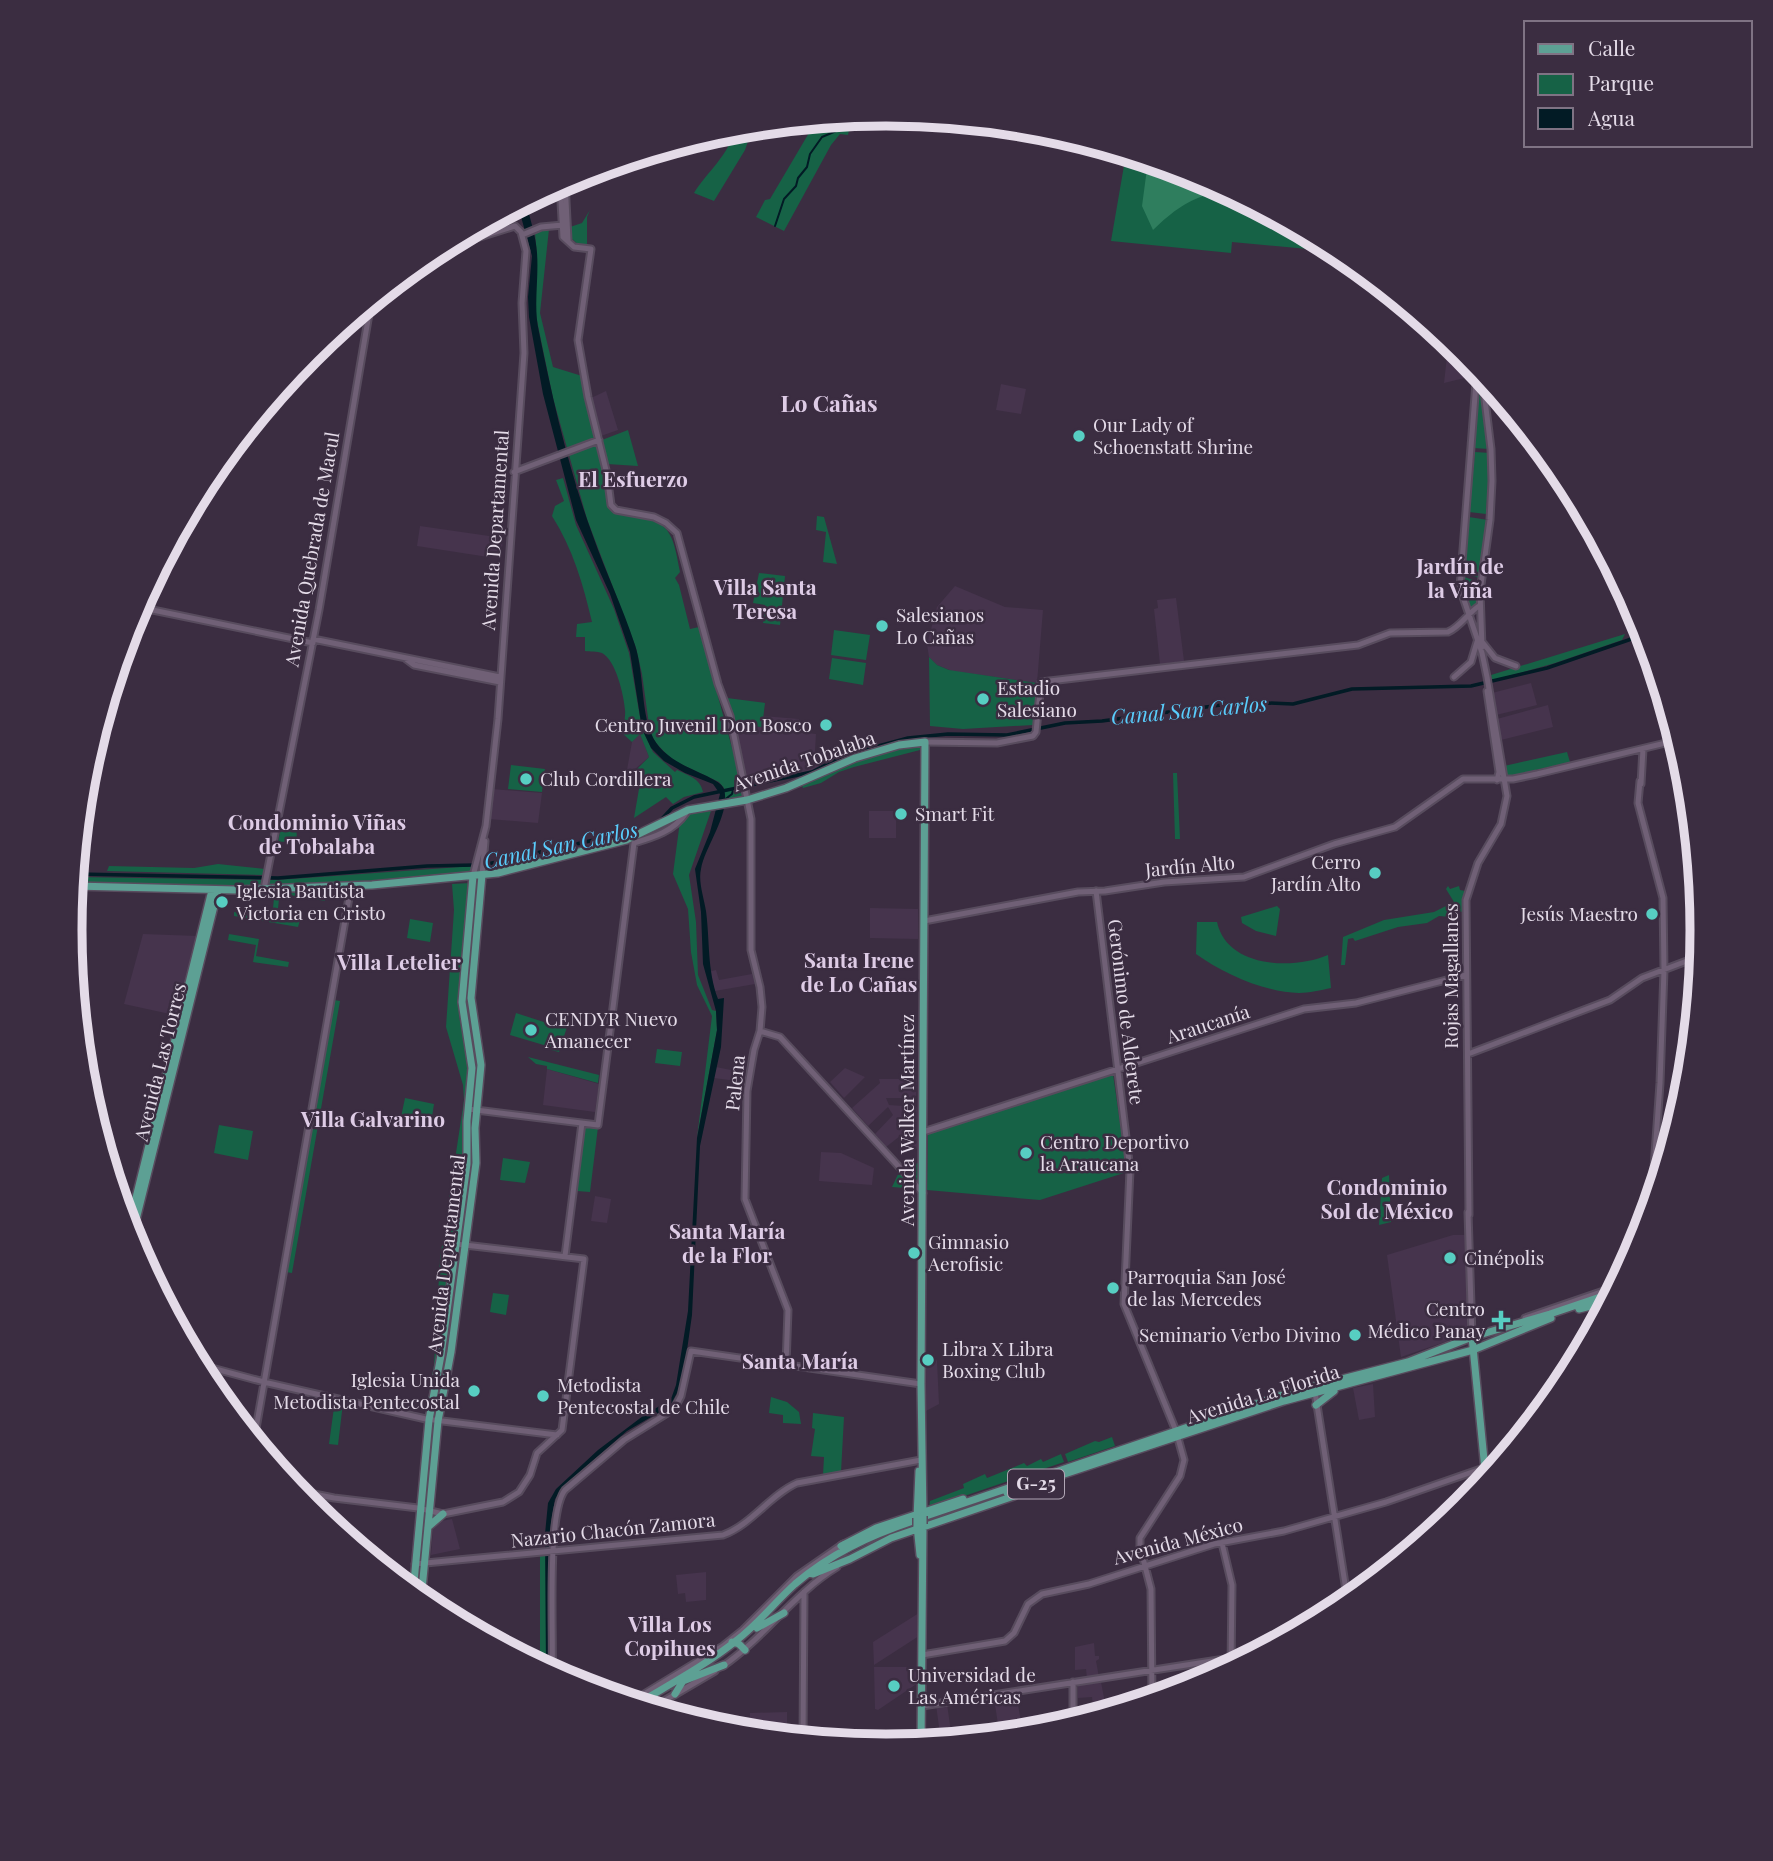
<svg xmlns="http://www.w3.org/2000/svg" width="1773" height="1861" font-family="'Playfair Display',serif">
<rect width="100%" height="100%" fill="#3b2d41"/>
<path fill="#46344d" d="M1461 351 1472 363 1473 376 1444 383 1447 356Z
M1001 384 1026 389 1021 414 996 410Z
M606 391 618 430 601 436 591 398Z
M420 526 503 538 501 559 417 546Z
M955 586 1005 607 1043 610 1037 683 952 671 937 665 929 657 927 644 937 607Z
M1176 598 1184 661 1160 664 1154 609 1158 608 1157 600Z
M1531 683 1537 705 1496 715 1492 693Z
M1548 705 1553 727 1501 740 1497 719Z
M763 716 799 719 797 732 816 734 815 751 827 750 828 760 813 770 747 784 737 731 739 726 761 727Z
M640 733 649 757 634 770 639 783 625 781 632 742Z
M492 789 542 793 538 823 489 819Z
M869 811H896V838H869Z
M870 908 918 909V939L870 938Z
M143 934 198 936 179 1016 124 1004Z
M716 970 719 980 752 974 755 984 715 991 709 972Z
M716 1067 746 1073 744 1082 714 1078Z
M845 1068 865 1077 844 1098 830 1082Z
M547 1069 599 1084 595 1112 543 1105Z
M879 1079H917L916 1098H886L889 1105 917 1107V1149L904 1148 900 1136 886 1147 875 1134 893 1115 888 1107 868 1126 852 1108 880 1083Z
M821 1152 841 1153 874 1168 872 1185 819 1181Z
M595 1196 611 1199 607 1223 591 1221Z
M1453 1235H1467L1468 1334 1401 1357 1387 1255Z
M934 1354 937 1361 939 1404 926 1411 925 1355Z
M1373 1384 1375 1417 1359 1420 1353 1388Z
M452 1519 460 1549 431 1555 433 1529 441 1521Z
M706 1572V1600L686 1602 685 1593 678 1594 676 1575Z
M919 1613V1636L874 1665 873 1642Z
M1094 1643 1095 1656H1099V1659L1096 1661 1099 1677 1087 1679 1086 1669 1075 1670V1647Z
M874 1667H918V1683L878 1710 875 1709Z
M1101 1682 1107 1713 1094 1717 1092 1697 1078 1698V1685Z
M1016 1694 1022 1727 999 1731 994 1698Z
M947 1704 951 1732 940 1734 936 1705Z
M787 1712V1730H774V1736L750 1734V1713Z"/>
<path fill="#166246" d="M868 116 867 121 860 122 855 130H849L848 135 840 134 831 145 784 231 756 217 765 200 770 199 816 121Z
M753 127 745 150 714 201 694 193C707 172 729 155 735 129Z
M1126 154 1199 176 1340 252 1232 242 1231 253 1111 241Z
M590 210 587 217V247L580 246 572 239 570 227 582 223Z
M549 229 540 313 553 367 582 376 605 476 609 509C617 515 627 514 636 515 673 520 674 542 680 572L675 578 679 585 690 629 699 627 737 766 738 781 734 780 735 790 742 789 744 798 724 803V788L719 782 672 760 656 743 650 732 642 674 636 648 587 519 553 398 535 311 537 256 535 233Z
M1478 388 1481 389 1489 449 1473 448Z
M628 430 638 466 607 464 602 440Z
M1475 452 1490 453 1486 514 1469 512Z
M563 478 576 525 614 609 629 653 642 729 653 752 675 772 677 770C689 776 700 778 703 792L684 797 673 804 666 797 634 818 640 783 635 771 649 757 640 734 632 742 622 733C623 726 626 717 625 710 624 696 616 660 602 653 597 651 590 652 585 651V637H576L577 624 592 622C583 584 573 549 552 516L555 506 564 501 556 480Z
M817 516 824 517 837 564 823 562 826 532 816 530Z
M1469 517 1488 520 1479 578 1463 573Z
M759 573 785 576 780 625 763 623 765 605 753 603Z
M1464 577 1479 582 1478 605 1469 610 1463 592Z
M834 630 870 635 866 660 831 655Z
M1625 634 1622 640 1555 663 1492 681 1491 675Z
M929 657 937 665 949 670 1037 683 1033 725 963 729 930 726Z
M832 658 866 663 863 685 829 679Z
M727 698 765 703 762 727 735 725Z
M920 745V750L854 767 839 772 821 783 803 788 801 783C839 767 877 749 920 745Z
M1567 752 1570 762 1506 777 1504 766Z
M511 765 545 769 542 792 508 789Z
M1173 773H1177L1180 839H1175Z
M712 808 689 875 696 922 698 975 712 1010 716 1011 717 1030 697 1138 712 1016 697 985 691 952 688 909 673 874 680 821 685 815Z
M296 821 297 841 278 842 282 822Z
M218 864 265 869 262 875 107 871 109 866 194 868Z
M474 866 468 875 375 883 209 888 75 884V877L277 880Z
M470 883 459 1016 469 1066 466 1157 428 1416 425 1417 434 1365 440 1259 464 1100 463 1085 446 1027 454 910 452 884Z
M1448 886 1450 889 1459 886 1460 890 1465 891 1464 912 1457 911 1451 917 1439 916 1427 923 1398 927 1355 941 1353 938 1348 939 1345 965H1341L1343 937 1384 920 1434 912 1454 902 1446 889Z
M326 889 325 901 283 894 282 899H279L278 909 273 908 274 898 245 893Z
M1277 906 1280 909 1276 936 1256 931 1242 923 1241 917Z
M234 912 272 919 279 916 300 920 298 927 234 916Z
M410 919 433 923 430 942 407 938Z
M1197 922H1217C1227 968 1293 970 1328 955L1331 988C1321 990 1309 993 1299 993 1264 992 1224 974 1196 954Z
M229 934 259 939 256 956 289 962 288 967 253 962 256 945 228 940Z
M334 1000 340 1001 292 1273 286 1272Z
M516 1013 553 1025 554 1023 567 1027 559 1052 547 1049V1046L510 1035Z
M657 1049 682 1052 680 1066 655 1063Z
M528 1057 599 1075 598 1083 547 1069V1066L536 1064Z
M1113 1074 1127 1172 1040 1200 927 1190 928 1134Z
M405 1098 434 1104 431 1123 401 1117Z
M219 1125 253 1131 248 1160 214 1153Z
M585 1126 598 1127 590 1192 577 1191Z
M503 1158 530 1162 525 1183 500 1180Z
M918 1163V1189L892 1187 900 1170Z
M1389 1175 1391 1222 1379 1225 1382 1178Z
M493 1293 509 1295 506 1315 490 1312Z
M771 1397 787 1402 799 1412 801 1424 783 1423V1415L769 1413Z
M335 1400 343 1403 338 1445 329 1444Z
M813 1413 844 1417 841 1472 823 1475 824 1457 811 1456 815 1429 812 1428Z
M1112 1437 1115 1446 1068 1462 1065 1454 1095 1441 1099 1442Z
M1061 1454 1064 1462 929 1508 930 1501 964 1488 963 1484 985 1474 987 1478 1024 1463 1027 1466 1041 1459 1043 1462Z
M546 1554V1670L540 1667V1555Z"/>
<path fill="#2f7e5e" d="M1148 161 1199 176 1214 184V192C1186 201 1174 210 1153 230L1142 206Z"/>
<path fill="#021b25" d="M526 202C530 219 536 236 537 253 539 280 533 306 539 332 553 401 569 471 593 536 606 573 623 608 635 645 644 673 641 709 651 733 664 768 719 774 724 789 731 814 705 846 701 869 698 882 704 898 706 911 710 942 707 969 718 999L724 998 721 1047 700 1146 692 1315 686 1357 678 1391 670 1406 627 1431 567 1483 555 1499 549 1536V1671L546 1670 545 1534 548 1503 556 1489 598 1450 643 1416 671 1399 676 1385 688 1311 697 1138 717 1030 716 1011 703 964 701 912 695 869 710 832 720 794 713 784 685 773 664 761 651 748 642 729 630 652 610 594 576 520 543 394 529 317 528 297 532 256 518 206Z"/>
<g fill="none" stroke-linecap="round" stroke-linejoin="round">
<path stroke="#021b25" stroke-width="2" d="M775 226 784 199 796 186 798 178 807 167 810 154 822 137 841 129V124L849 118
M723 801 732 794 733 790"/>
<path stroke="#021b25" stroke-width="3.5" d="M659 822 672 808 694 797 812 772 845 755 908 738 948 734 1007 735 1065 723 1102 721 1243 702 1293 704 1352 689 1471 686 1547 668 1646 634
M483 865 643 829
M76 874 278 878 427 866 475 865"/>
<g stroke="#584c5e" stroke-width="9">
<path id="minor" d="M565 181 568 240
M560 184 563 237 574 247 591 249 578 340 588 397 607 474 611 505 616 510 654 517 666 523 677 533 718 684 730 716 751 819V950L760 987 762 1007 760 1031 754 1050 747 1091 745 1199 788 1310 786 1365
M522 235 541 227 563 225
M445 245 467 241 515 226 521 232 526 251 522 303 524 353 498 719 486 826 473 876
M514 472 599 440
M138 607 313 643
M313 639 500 677
M1483 643 1495 658 1516 666
M1482 647 1480 592 1490 520 1492 481 1491 449 1482 375
M406 659 414 665 500 682
M1454 677 1471 662 1477 642
M1487 691 1499 772 1497 780
M925 742 997 743 1033 736 1036 732 1041 682 1358 645 1390 633 1448 632C1460 627 1468 613 1479 606
M1640 781 1638 803 1663 898 1664 970 1660 1083 1651 1211
M1641 784 1643 749
M482 875 485 841
M264 889 319 610 371 302
M1096 891 1130 1170 1124 1304 1176 1431 1184 1460 1180 1476 1140 1538V1547L1151 1589 1152 1699
M924 921 1078 892 1105 891 1164 882 1244 877 1334 844 1395 827 1463 779H1513L1537 774 1678 740
M760 1031 780 1037 923 1193
M1468 1054 1610 1000 1642 978 1700 956
M468 1109 598 1125 634 843C654 837 674 831 686 813
M923 1132 1304 1009 1356 1003 1466 975
M1468 1212 1472 1337
M1469 1215 1466 900 1478 863 1501 824 1507 796 1487 677 1482 653 1460 588 1477 370
M565 1256 582 1123
M1525 1318 1618 1286
M197 1364 268 1383 426 1419 557 1435
M1315 1392 1348 1603
M254 1440 351 886
M294 1490 334 1498 418 1508 443 1514 503 1502 519 1492 530 1475 537 1453 562 1430 584 1259 456 1244
M1222 1543 1232 1585 1231 1668
M415 1564 723 1535C751 1525 770 1495 797 1483L921 1460
M922 1655 1005 1641 1014 1633 1028 1604 1042 1594 1089 1584 1214 1544 1284 1531 1386 1502 1501 1462
M723 1666C765 1637 794 1593 837 1567
M552 1673C554 1637 546 1514 565 1490L624 1440 674 1409 681 1396 691 1351 921 1384
M1073 1682V1723
M631 1702 723 1646 743 1630 797 1576 843 1544
M922 1706 1257 1654
M652 1708 715 1671
M803 1739 804 1592"/>
</g>
<g stroke="#584c5e" stroke-width="10">
<path id="major" d="M74 886 236 890 372 885 498 873 626 840 688 810 747 800 786 788 855 758 899 745 925 742 921 1384 923 1516
M128 1230 212 890
M131 1240 218 890
M1579 1309 1610 1301
M1472 1337 1486 1480
M1316 1405 1334 1391
M1007 1493 1284 1401 1473 1350 1551 1318
M926 1516 1288 1393 1408 1362 1472 1337 1550 1314 1615 1292
M917 1518 919 1471
M917 1526 920 1555
M428 1527 443 1514
M841 1546 876 1528 963 1499
M813 1574 850 1559 891 1538 1014 1496
M413 1593 429 1420 441 1355 467 1164V1121L472 1068 462 1002 473 876
M421 1600 438 1421 451 1352 476 1163 475 1128 481 1065 471 998 482 875
M757 1628 784 1613
M732 1642 739 1644 745 1650
M675 1694 683 1681 724 1665
M637 1704C670 1684 706 1665 737 1640 758 1624 775 1602 795 1584 830 1554 869 1536 913 1521
M921 1744 923 1524"/>
</g>
<use href="#minor" stroke="#706076" stroke-width="5"/>
<use href="#major" stroke="#5da094" stroke-width="7"/>
<g stroke="#584c5e" stroke-width="10" stroke-linecap="butt">
<path id="major-bridge" d="M923 1516V1524
M917 1518V1526"/>
</g>
<use href="#major-bridge" stroke="#5da094" stroke-width="7"/>
</g>
<g fill="#57cec2" stroke="#3b2d41" stroke-width="2.5">
<circle cx="1079" cy="436" r="7"/>
<circle cx="882" cy="626" r="7"/>
<circle cx="983" cy="699" r="7"/>
<circle cx="826" cy="725" r="7"/>
<circle cx="526" cy="779" r="7"/>
<circle cx="901" cy="814" r="7"/>
<circle cx="1375" cy="873" r="7"/>
<circle cx="222" cy="902" r="7"/>
<circle cx="1652" cy="914" r="7"/>
<circle cx="531" cy="1030" r="7"/>
<circle cx="1026" cy="1153" r="7"/>
<circle cx="914" cy="1253" r="7"/>
<circle cx="1450" cy="1258" r="7"/>
<circle cx="1113" cy="1288" r="7"/>
<path d="M1497.5 1309.5h7v7h7v7h-7v7h-7v-7h-7v-7h7z"/>
<circle cx="1355" cy="1335" r="7"/>
<circle cx="928" cy="1360" r="7"/>
<circle cx="474" cy="1391" r="7"/>
<circle cx="543" cy="1396" r="7"/>
<circle cx="894" cy="1686" r="7"/>
</g>
<g text-anchor="middle" stroke-width="5" stroke-linejoin="round" paint-order="stroke">
<rect fill="#3b2d41" stroke="#b1a7b6" stroke-width="2" x="1008" y="1469.5" width="56" height="29" rx="5"/>
<g font-size="18" font-weight="bold" fill="#e4dbe8">
<text x="1036" y="1490">G-25</text>
</g>
<g font-size="19" fill="#e4dbe8" stroke="#3b2d41" text-anchor="start">
<text x="1093" y="432">Our Lady of<tspan x="1093" dy="22">Schoenstatt Shrine</tspan></text>
<text x="896" y="622">Salesianos<tspan x="896" dy="22">Lo Cañas</tspan></text>
<text x="997" y="695">Estadio<tspan x="997" dy="22">Salesiano</tspan></text>
<text x="812" y="732" text-anchor="end">Centro Juvenil Don Bosco</text>
<text x="540" y="786">Club Cordillera</text>
<text x="915" y="821">Smart Fit</text>
<text x="1361" y="869" text-anchor="end">Cerro<tspan x="1361" dy="22">Jardín Alto</tspan></text>
<text x="236" y="898">Iglesia Bautista<tspan x="236" dy="22">Victoria en Cristo</tspan></text>
<text x="1638" y="921" text-anchor="end">Jesús Maestro</text>
<text x="545" y="1026">CENDYR Nuevo<tspan x="545" dy="22">Amanecer</tspan></text>
<text x="1040" y="1149">Centro Deportivo<tspan x="1040" dy="22">la Araucana</tspan></text>
<text x="928" y="1249">Gimnasio<tspan x="928" dy="22">Aerofisic</tspan></text>
<text x="1464" y="1265">Cinépolis</text>
<text x="1127" y="1284">Parroquia San José<tspan x="1127" dy="22">de las Mercedes</tspan></text>
<text x="1485" y="1316" text-anchor="end">Centro<tspan x="1485" dy="22">Médico Panay</tspan></text>
<text x="1341" y="1342" text-anchor="end">Seminario Verbo Divino</text>
<text x="942" y="1356">Libra X Libra<tspan x="942" dy="22">Boxing Club</tspan></text>
<text x="460" y="1387" text-anchor="end">Iglesia Unida<tspan x="460" dy="22">Metodista Pentecostal</tspan></text>
<text x="557" y="1392">Metodista<tspan x="557" dy="22">Pentecostal de Chile</tspan></text>
<text x="908" y="1682">Universidad de<tspan x="908" dy="22">Las Américas</tspan></text>
</g>
<g font-size="19" fill="#e4dbe8" stroke="#3b2d41">
<text transform="translate(495 530) rotate(-86)" y="7">Avenida Departamental</text>
<text transform="translate(312 549) rotate(-80)" y="7">Avenida Quebrada de Macul</text>
<text transform="translate(804 761) rotate(-19)" y="7">Avenida Tobalaba</text>
<text transform="translate(1190 866) rotate(-5)" y="7">Jardín Alto</text>
<text transform="translate(1451 976) rotate(-90)" y="7">Rojas Magallanes</text>
<text transform="translate(1126 1012) rotate(83)" y="7">Gerónimo de Alderete</text>
<text transform="translate(1208 1024) rotate(-18)" y="7">Araucanía</text>
<text transform="translate(160 1062) rotate(-76)" y="7">Avenida Las Torres</text>
<text transform="translate(735 1083) rotate(-84)" y="7">Palena</text>
<text transform="translate(907 1120) rotate(-90)" y="7">Avenida Walker Martínez</text>
<text transform="translate(446 1254) rotate(-83)" y="7">Avenida Departamental</text>
<text transform="translate(1263 1394) rotate(-17)" y="7">Avenida La Florida</text>
<text transform="translate(613 1530) rotate(-6)" y="7">Nazario Chacón Zamora</text>
<text transform="translate(1178 1541) rotate(-15)" y="7">Avenida México</text>
</g>
<g font-size="21" font-weight="bold" fill="#decce6" stroke="#3b2d41">
<text x="633" y="487">El Esfuerzo</text>
<text x="1460" y="574">Jardín de<tspan x="1460" dy="24">la Viña</tspan></text>
<text x="765" y="595">Villa Santa<tspan x="765" dy="24">Teresa</tspan></text>
<text x="317" y="830">Condominio Viñas<tspan x="317" dy="24">de Tobalaba</tspan></text>
<text x="859" y="968">Santa Irene<tspan x="859" dy="24">de Lo Cañas</tspan></text>
<text x="399" y="970">Villa Letelier</text>
<text x="373" y="1127">Villa Galvarino</text>
<text x="1387" y="1195">Condominio<tspan x="1387" dy="24">Sol de México</tspan></text>
<text x="727" y="1239">Santa María<tspan x="727" dy="24">de la Flor</tspan></text>
<text x="800" y="1369">Santa María</text>
<text x="670" y="1632">Villa Los<tspan x="670" dy="24">Copihues</tspan></text>
</g>
<g font-size="21" font-style="italic" fill="#59cdfc" stroke="#3b2d41">
<text transform="translate(1189 711) rotate(-5)" y="7">Canal San Carlos</text>
<text transform="translate(561 846) rotate(-12)" y="7">Canal San Carlos</text>
</g>
<g font-size="23" font-weight="bold" fill="#decce6" stroke="#3b2d41">
<text x="829" y="412">Lo Cañas</text>
</g>
</g>
<path d="M0 0H1773V1861H0ZM82 930a804 804 0 1 1 1608 0a804 804 0 1 1-1608 0Z" fill="#3b2d41" fill-rule="evenodd"/>
<path fill="none" stroke="#e4dbe8" stroke-width="9" d="M82 930a804 804 0 1 1 1608 0a804 804 0 1 1-1608 0Z"/>
<rect x="1524" y="21" width="228" height="126" fill="#3b2d41" stroke="#7f7384" stroke-width="2"/>
<rect x="1538" y="44" width="35" height="10" fill="#5da094" stroke="#7f7384" stroke-width="2"/>
<text x="1588" y="56" font-size="21" fill="#e4dbe8">Calle</text>
<rect x="1538" y="74" width="35" height="21" fill="#166246" stroke="#7f7384" stroke-width="2"/>
<text x="1588" y="91" font-size="21" fill="#e4dbe8">Parque</text>
<rect x="1538" y="108" width="35" height="21" fill="#021b25" stroke="#7f7384" stroke-width="2"/>
<text x="1588" y="126" font-size="21" fill="#e4dbe8">Agua</text>
</svg>
